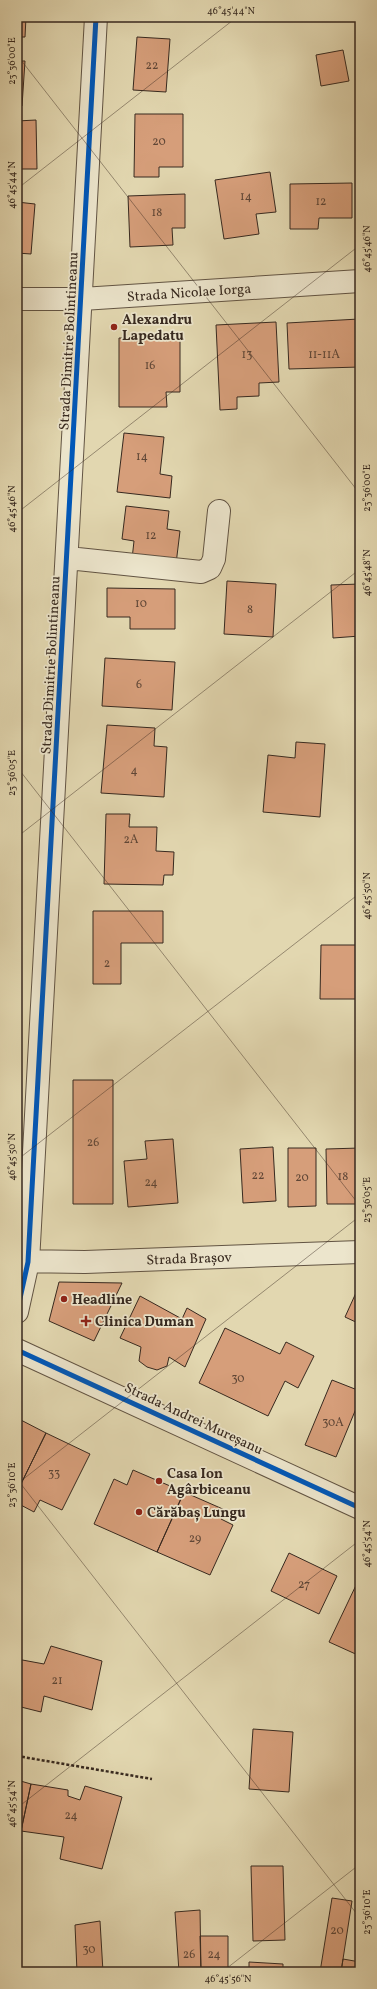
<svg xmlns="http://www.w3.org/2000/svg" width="377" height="1989" font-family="Vollkorn,serif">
<rect width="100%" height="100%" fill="#e2d7b0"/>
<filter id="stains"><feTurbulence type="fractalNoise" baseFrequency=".005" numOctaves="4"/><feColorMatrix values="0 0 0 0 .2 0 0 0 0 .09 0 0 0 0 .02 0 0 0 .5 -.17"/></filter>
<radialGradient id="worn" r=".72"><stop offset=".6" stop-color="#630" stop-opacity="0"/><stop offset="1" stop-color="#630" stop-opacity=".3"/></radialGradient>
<path fill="#d69e7a" stroke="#37291f" d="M17 17H26L25 37H17Z
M137 37 170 39 166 92 133 90Z
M343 50 349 81 321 86 316 55Z
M17 61H25L22 106H17Z
M135 114H183V167H159V177H134Z
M36 120 37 169H17V121Z
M270 172 276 212 256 214 259 234 224 239 215 180Z
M352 183V218H319L318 229H290V184Z
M185 194V228H172L173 245 130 247 128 196Z
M17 202 35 204 31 254 17 253Z
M359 319 360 367 289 369 287 323Z
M276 322 279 382 259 383V396L237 397V409L220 410 216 325Z
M119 338H180V392H166L167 407H119Z
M124 433 164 437 160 474 172 476 170 498 117 492Z
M126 506 169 511 167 529 180 531 176 564 132 559 134 541 122 539Z
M227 581 276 584 273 637 224 634Z
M360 584V636L333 638 331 585Z
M107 588 175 589V629H130V617H107Z
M105 658 175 662 172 710 102 706Z
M107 725 155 728 154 746 167 747 164 797 101 793Z
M296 742 325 744 320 817 263 812 268 755 295 758Z
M106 814H130L129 827H157L156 851 174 852 173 875H164L163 885 104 884Z
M93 911H163V943H121V984H93Z
M321 945H360V999H320Z
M73 1080H113V1204H73Z
M173 1139 178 1203 128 1207 124 1161 147 1159 145 1141Z
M273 1147 276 1201 243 1203 240 1149Z
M288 1148H316V1206L288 1207Z
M360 1148V1204H327L326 1149Z
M59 1282 122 1283 94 1341 49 1321Z
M360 1284V1324L345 1317Z
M140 1296 182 1319 187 1308 206 1319 185 1367 169 1357 167 1366 157 1370 147 1367 139 1361 141 1347 120 1338Z
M225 1328 280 1354 286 1342 314 1356 298 1388 285 1381 268 1416 199 1383Z
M332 1380 360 1391V1399L336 1457 305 1445Z
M17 1418 46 1433 17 1492Z
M46 1433 90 1454 62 1510 40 1500 34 1512 17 1503V1492Z
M133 1470 184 1492 157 1552 94 1524 114 1479 127 1485Z
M184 1492 225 1510 221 1519 233 1525 210 1575 157 1552Z
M289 1553 337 1576 319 1614 271 1591Z
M358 1581H360V1656L329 1642Z
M51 1646 102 1661 92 1710 44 1696 41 1712 17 1706V1659L44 1664Z
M253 1729 293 1732 289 1792 249 1789Z
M17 1780 31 1784 21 1831 17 1830Z
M31 1784 68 1790V1796L80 1800 85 1786 122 1797 102 1869 60 1859 64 1837 21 1831Z
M251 1866H283L285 1940 253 1941Z
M332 1898 352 1901 341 1972H320Z
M200 1910 201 1972H179L175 1912Z
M360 1913V1934H356Z
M100 1921 103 1972H77L75 1925Z
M200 1936H228V1972H201Z
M343 1959 360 1962V1972H341Z
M249 1962 283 1964V1972H249Z"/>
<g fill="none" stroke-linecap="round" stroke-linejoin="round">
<g stroke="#625443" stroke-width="24">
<path id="minor" d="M17 299H82L360 281
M68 558 201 572 210 568 214 559 219 511
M17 1261 85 1262 360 1252
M17 1312 28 1262 96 17
M17 1350 360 1508"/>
</g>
<path stroke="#37291f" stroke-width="2.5" stroke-dasharray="3 2" stroke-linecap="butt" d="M17 1756 152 1779"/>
<use href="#minor" stroke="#ece5cc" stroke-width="22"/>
<g stroke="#ece5cc" stroke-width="8">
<path id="cycleway" d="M17 1312 28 1262 96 17
M17 1350 360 1508"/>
</g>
<use href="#cycleway" stroke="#0057b8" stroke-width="5"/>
</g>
<path fill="none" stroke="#37291f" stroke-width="1" stroke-opacity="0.45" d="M17 55 360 494M17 189 237 17M17 513 360 245M17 767 360 1206M17 837 360 569M17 1160 360 893M17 1479 360 1918M17 1484 360 1216M17 1808 360 1540M222 1972 360 1864"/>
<g fill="#8f2418" stroke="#ece5cc" stroke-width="1.5">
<circle cx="114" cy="327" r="4"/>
<circle cx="64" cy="1299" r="4"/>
<path d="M84 1315h4v4h4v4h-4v4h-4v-4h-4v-4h4z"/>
<circle cx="159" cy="1481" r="4"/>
<circle cx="139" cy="1512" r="4"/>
</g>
<g text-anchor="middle" stroke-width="3.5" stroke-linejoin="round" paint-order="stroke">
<g font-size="12" fill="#5f4636">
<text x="152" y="69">22</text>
<text x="159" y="145">20</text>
<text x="246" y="200">14</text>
<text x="321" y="205">12</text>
<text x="157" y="216">18</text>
<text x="247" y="358">13</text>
<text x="324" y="358">11-11A</text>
<text x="150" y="369">16</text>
<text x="142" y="460">14</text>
<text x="151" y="539">12</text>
<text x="141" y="607">10</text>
<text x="250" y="613">8</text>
<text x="139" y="688">6</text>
<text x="134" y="774">4</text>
<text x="131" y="843">2A</text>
<text x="107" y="967">2</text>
<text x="93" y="1146">26</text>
<text x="258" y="1179">22</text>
<text x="343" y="1180">18</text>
<text x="302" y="1181">20</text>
<text x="151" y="1186">24</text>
<text x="238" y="1382">30</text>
<text x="333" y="1426">30A</text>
<text x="54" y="1477">33</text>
<text x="195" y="1542">29</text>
<text x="304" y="1588">27</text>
<text x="57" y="1684">21</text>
<text x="71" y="1819">24</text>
<text x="337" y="1934">20</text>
<text x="89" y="1953">30</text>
<text x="189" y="1958">26</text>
<text x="214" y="1958">24</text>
</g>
<g font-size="14" fill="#37291f" stroke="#ece5cc">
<text transform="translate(189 292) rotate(-4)" y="5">Strada Nicolae Iorga</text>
<text transform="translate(68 341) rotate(-87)" y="5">Strada Dimitrie Bolintineanu</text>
<text transform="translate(50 665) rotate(-87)" y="5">Strada Dimitrie Bolintineanu</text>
<text transform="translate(189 1258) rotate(-2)" y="5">Strada Brașov</text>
<text transform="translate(194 1418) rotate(25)" y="5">Strada Andrei Mureșanu</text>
</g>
<g font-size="14" font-weight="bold" fill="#37291f" stroke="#ece5cc" text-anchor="start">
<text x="122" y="324">Alexandru<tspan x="122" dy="16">Lapedatu</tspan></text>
<text x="72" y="1304">Headline</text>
<text x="95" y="1326">Clinica Duman</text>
<text x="167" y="1478">Casa Ion<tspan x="167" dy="16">Agârbiceanu</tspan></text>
<text x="147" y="1517">Cărăbaș Lungu</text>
</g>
</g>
<rect width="377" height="1989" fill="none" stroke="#e2d7b0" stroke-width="44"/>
<rect x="22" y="22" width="333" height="1945" fill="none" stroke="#37291f" stroke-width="1.5"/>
<g font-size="10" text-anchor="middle" fill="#37291f">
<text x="231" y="14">46°45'44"N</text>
<text transform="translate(11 61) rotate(-90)" y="4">23°36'00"E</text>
<text transform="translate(11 185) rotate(-90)" y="4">46°45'44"N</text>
<text transform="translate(366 249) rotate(-90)" y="4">46°45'46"N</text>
<text transform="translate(366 488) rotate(-90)" y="4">23°36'00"E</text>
<text transform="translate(11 509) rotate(-90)" y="4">46°45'46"N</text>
<text transform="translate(366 573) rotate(-90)" y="4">46°45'48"N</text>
<text transform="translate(11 773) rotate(-90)" y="4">23°36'05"E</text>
<text transform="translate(366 896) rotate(-90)" y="4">46°45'50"N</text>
<text transform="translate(11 1157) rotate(-90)" y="4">46°45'50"N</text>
<text transform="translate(366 1200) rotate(-90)" y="4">23°36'05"E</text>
<text transform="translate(11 1485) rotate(-90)" y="4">23°36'10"E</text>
<text transform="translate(366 1544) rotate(-90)" y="4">46°45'54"N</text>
<text transform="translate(11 1804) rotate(-90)" y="4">46°45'54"N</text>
<text transform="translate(366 1912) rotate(-90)" y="4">23°36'10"E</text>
<text x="228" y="1982">46°45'56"N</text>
</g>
<rect width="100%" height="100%" filter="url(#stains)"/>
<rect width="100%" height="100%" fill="url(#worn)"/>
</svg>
